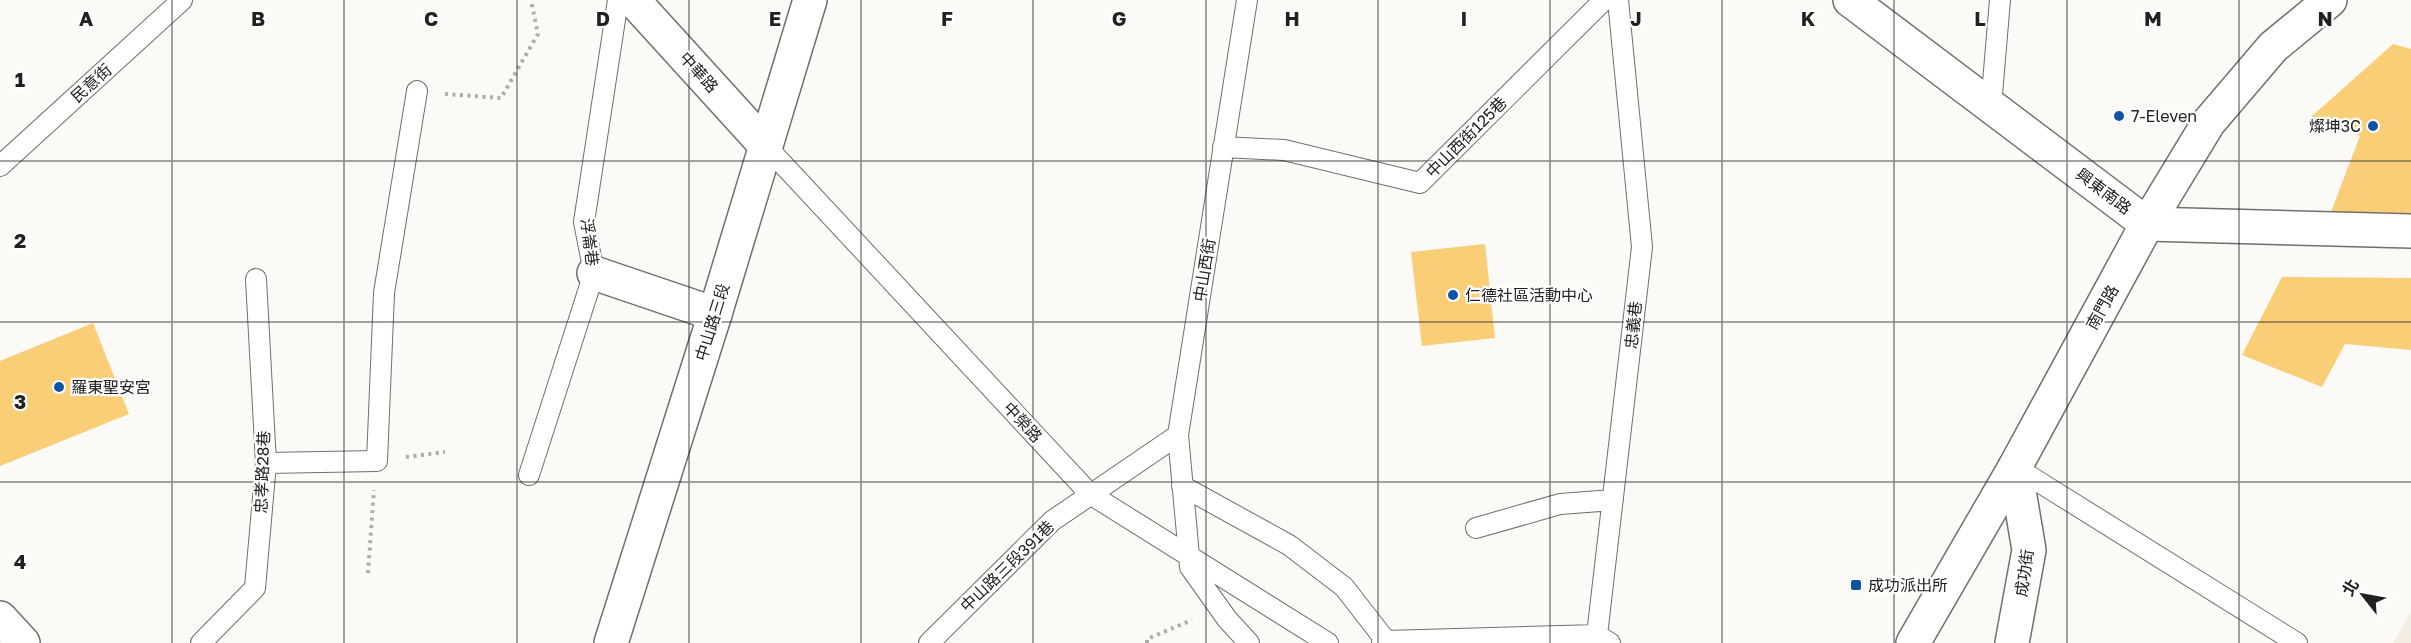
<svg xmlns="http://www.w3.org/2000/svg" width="2411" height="643" font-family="'Golos Text','Noto Sans TC',sans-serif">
<rect width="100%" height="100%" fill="#fcfaf6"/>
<path fill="#f3ede2" d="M2411 613V643H2393Z"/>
<path fill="#facd77" d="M2393 44 2411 49V213L2331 212 2360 136 2311 117Z
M1485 244 1495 338 1422 346 1411 252Z
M2282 277 2411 278V350L2345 344 2322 387 2242 355Z
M93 323 129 414 0 466V361Z"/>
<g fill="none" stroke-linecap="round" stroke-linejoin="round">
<g stroke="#716f6b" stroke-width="22">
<path id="service" d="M1991 106 2000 0
M765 145 1090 494 1328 643
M1223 147 1284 150 1420 183 1604 0
M0 166 182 0
M1178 435 1190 567 1227 619 1249 643
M266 463 377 461 384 293 417 91
M2015 467 2297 643
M529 475 594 273 584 222 618 0
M1182 486 1289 545 1344 587 1386 641
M1476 528 1560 504 1613 500
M201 643 255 588 266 463 256 279
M929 643 1052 521 1178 435 1247 0
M1382 643 1386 641 1597 635
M1610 643 1597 635 1642 247 1618 0"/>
</g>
<g stroke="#716f6b" stroke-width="36">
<path id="minor" d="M633 0 765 145
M1850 0 2147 224 2411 231
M594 273 715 314
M0 618 23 643
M2012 643 2029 550 2015 467"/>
</g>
<g stroke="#716f6b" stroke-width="36">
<path id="tertiary" d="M1913 643 2015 467 2147 224 2209 122 2273 47 2330 0"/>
</g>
<g stroke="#716f6b" stroke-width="36">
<path id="primary" d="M611 643 715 314 810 0"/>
</g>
<path stroke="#adaca9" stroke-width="4" stroke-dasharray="3 4.5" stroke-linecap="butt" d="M445 94 501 98 538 34 531 0
M406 457 445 452
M368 573 374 490
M1147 643V639L1192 620"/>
<use href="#service" stroke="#fff" stroke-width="20"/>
<use href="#minor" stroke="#fff" stroke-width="33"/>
<use href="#tertiary" stroke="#fff" stroke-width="33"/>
<use href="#primary" stroke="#fff" stroke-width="33"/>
</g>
<path fill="none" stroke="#222120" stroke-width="1.5" stroke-opacity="0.55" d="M172 0V643M344 0V643M517 0V643M689 0V643M861 0V643M1033 0V643M1206 0V643M1378 0V643M1550 0V643M1722 0V643M1894 0V643M2067 0V643M2239 0V643M0 161H2411M0 322H2411M0 482H2411"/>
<g fill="#0f54a4" stroke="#fff" stroke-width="2">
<circle cx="2119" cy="116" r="6"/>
<circle cx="2373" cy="126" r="6"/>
<circle cx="1453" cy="295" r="6"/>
<circle cx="59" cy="387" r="6"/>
<rect x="1850" y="579" width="12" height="12" rx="3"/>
</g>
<g text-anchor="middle" stroke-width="4.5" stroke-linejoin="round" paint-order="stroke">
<g font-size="16" fill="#222120" stroke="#fff">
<text transform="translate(699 72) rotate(48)" y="6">中華路</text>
<text transform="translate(91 83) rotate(-42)" y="6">民意街</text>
<text transform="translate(1466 137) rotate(-45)" y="6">中山西街125巷</text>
<text transform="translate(2104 191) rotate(37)" y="6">興東南路</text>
<text transform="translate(590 242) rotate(83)" y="6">浮崙巷</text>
<text transform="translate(1204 270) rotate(-81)" y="6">中山西街</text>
<text transform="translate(2102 307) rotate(-61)" y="6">南門路</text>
<text transform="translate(712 322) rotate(-73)" y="6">中山路三段</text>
<text transform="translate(1633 325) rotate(-84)" y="6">忠義巷</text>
<text transform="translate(1023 422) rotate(47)" y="6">中榮路</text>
<text transform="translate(262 472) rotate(-88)" y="6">忠孝路28巷</text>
<text transform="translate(1007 566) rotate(-44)" y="6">中山路三段391巷</text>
<text transform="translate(2024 573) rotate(-82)" y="6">成功街</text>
</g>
<g font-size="16" fill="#222120" stroke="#fff" text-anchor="start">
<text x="2131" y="122">7-Eleven</text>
<text x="2361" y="132" text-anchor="end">燦坤3C</text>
<text x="1465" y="301">仁德社區活動中心</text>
<text x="71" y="393">羅東聖安宮</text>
<text x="1868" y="591">成功派出所</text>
</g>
</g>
<g font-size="20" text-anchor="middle" font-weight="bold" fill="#222120" stroke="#fff" stroke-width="4.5" stroke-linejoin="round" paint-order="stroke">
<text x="86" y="26">A</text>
<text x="258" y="26">B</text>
<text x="431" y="26">C</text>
<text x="603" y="26">D</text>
<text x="775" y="26">E</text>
<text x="947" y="26">F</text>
<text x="1119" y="26">G</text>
<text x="1292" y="26">H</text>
<text x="1464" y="26">I</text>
<text x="1636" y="26">J</text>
<text x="1808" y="26">K</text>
<text x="1980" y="26">L</text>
<text x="2153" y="26">M</text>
<text x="2325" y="26">N</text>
<text x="20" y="87">1</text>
<text x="20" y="248">2</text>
<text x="20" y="409">3</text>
<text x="20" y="569">4</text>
</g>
<g transform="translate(2363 595) rotate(301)" stroke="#ffffff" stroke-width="4.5" paint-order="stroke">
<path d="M0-4.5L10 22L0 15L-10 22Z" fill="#222120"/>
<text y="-9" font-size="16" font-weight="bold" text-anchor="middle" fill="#222120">北</text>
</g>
</svg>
